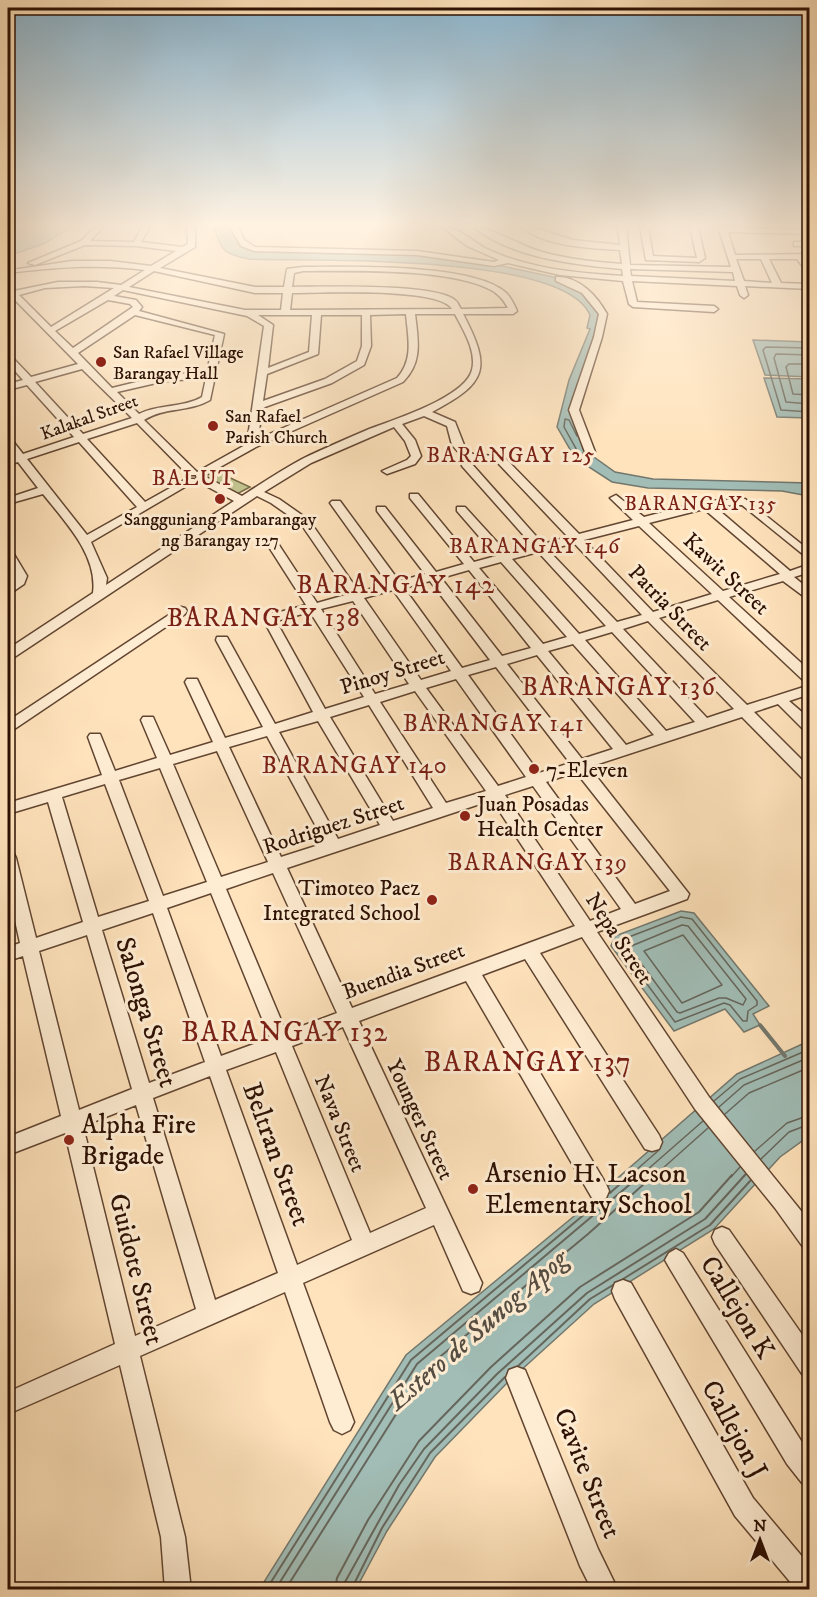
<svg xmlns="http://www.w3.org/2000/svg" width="817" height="1597" font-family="'IM FELL DW Pica',serif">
<rect width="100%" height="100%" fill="#ffe3bc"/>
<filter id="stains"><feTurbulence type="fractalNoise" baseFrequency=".00333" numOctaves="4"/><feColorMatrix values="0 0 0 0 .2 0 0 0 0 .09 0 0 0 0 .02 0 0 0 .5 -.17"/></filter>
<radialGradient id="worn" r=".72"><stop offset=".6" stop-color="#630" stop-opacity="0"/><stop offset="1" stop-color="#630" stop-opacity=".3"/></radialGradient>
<path fill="#c2c38f" stroke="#776a49" stroke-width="1.5" d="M213 470 250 487 235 495 204 479 206 474Z"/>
<path fill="#a1bdb6" stroke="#72786e" stroke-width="1.5" d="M20 227H72L43 244 8 256V233Z
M214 227H232L238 244 246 249 422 254 478 261 572 281 602 311 573 414 594 457 615 472 653 479 809 483V496L782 491 648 488 612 482 575 458 557 427 569 380 590 329 587 328 590 315C563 252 313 262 249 259 224 254 221 251 214 227Z
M753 340 809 342V377L765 375Z
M764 378 809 379V418L777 417Z
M681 911 694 913 769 1006 753 1014 760 1025 744 1032 725 1009 674 1031 611 946 615 936Z
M809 1041V1136L780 1157 714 1229 594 1304 507 1383 435 1457 387 1531 356 1589 259 1590 406 1355 573 1217 737 1074Z"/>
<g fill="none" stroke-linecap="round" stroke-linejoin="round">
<path stroke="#66665c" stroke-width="1.5" d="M810 348 766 347 763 350 781 410 810 412
M810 355 776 354 774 358 786 402 810 404
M810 364H789L786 367 793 394 810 395
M577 436 569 420 565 419 564 427 579 454 585 453
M681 917 692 919 757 1001V1005L748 1011 747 1021H743L730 1005 724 1003 675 1022 619 946 621 940Z
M682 925 688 926 746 999 743 1005 726 998H719L680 1013 677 1012 629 947Z
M683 935 722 985 682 1003 644 951Z
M714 1101 740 1079 810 1049
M719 1107 744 1085 810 1057
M725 1114 749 1093 810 1067
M755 1151 787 1123 810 1115
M761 1159 789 1132 810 1124
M628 1177 658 1151
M639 1177 703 1121
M653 1177 708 1128
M731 1177 740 1167
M743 1177 746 1174"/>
<path stroke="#66665c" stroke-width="2" d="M610 1193 630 1175
M623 1279 710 1225 751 1180
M518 1366 590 1299 613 1285
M266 1590 411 1360 599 1202
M275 1590 417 1364 641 1175
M285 1590 424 1370 588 1234 654 1175
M335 1590 337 1578 368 1520 419 1441 491 1367 580 1287 699 1212 732 1175
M344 1590 345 1582 399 1485 424 1449 497 1374 587 1293 705 1219 745 1175
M351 1590 382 1528 430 1453 505 1377"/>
<path stroke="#72786e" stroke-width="4" d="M760 1025 785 1056"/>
<g stroke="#614531" stroke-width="3">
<path id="minor" d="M95 227H103L90 241 134 242 142 227H150L141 242 182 247 188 244 187 227H195V247L160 268 255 287H284L287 269 303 267C348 267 471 263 505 292 511 297 514 304 517 311L513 314H463C492 369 487 383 432 412L455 422 466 450 473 454 504 457 579 534 633 520 610 498 616 495 644 517 705 501 745 499 810 551V560L742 505 714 506 790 571 810 564V572L794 577 810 590V601L783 581 729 597 810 671V683L805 682 718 600 659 618 747 705 810 685V694L789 701 810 719V733L805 731 778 704 754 712 810 768V782L805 781 742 717 589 767 689 894 687 899 597 932 709 1097 810 1222V1250L803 1247 775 1208 695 1109 582 937 540 953 659 1135 662 1142 659 1149 652 1151 645 1149 525 959 482 975 606 1184 609 1191 606 1198 599 1201 592 1198 466 981 359 1021 482 1283 479 1291 471 1294 463 1291 434 1225 303 1283 354 1422 350 1430 342 1434 334 1430 330 1422 285 1292 140 1356 185 1537 191 1590H165L161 1537 120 1365 8 1414V1392L115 1344 65 1133 8 1155V1137L61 1116 23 956 8 961V947L20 943 8 889V852L14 854 16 858 36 938 83 922 48 802 8 814V803L102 775 88 737 90 734H100L115 771 157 758 141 720 143 717H153L170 755 213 742 185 682 187 679H197L225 738 263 727 216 640 217 637H227L275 724 313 712 263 619 265 616 306 605 267 544 269 542H277L317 603 349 594 301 524 271 503 257 496 13 658 8 659V649L93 593C98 555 65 522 43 494L8 504V498L38 488 18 462 8 465V459L14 457 8 448V439L12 440 23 454 74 437 27 385 8 390V384L23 380 8 363V355L11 356 31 377 78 364 12 297 8 298V287L14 291 58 282H97L121 285 145 270C99 264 61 267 16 272L12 270 72 261H110L151 266 176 251 136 246 85 245 35 265 28 263 81 241ZM154 271 255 293H283L281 310H245L129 287ZM303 271C350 271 448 268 489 289 498 293 503 299 508 308L461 309C460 308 457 301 456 301 439 283 321 287 292 287L294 273ZM84 286 114 288 51 327 19 295 45 288ZM123 290 247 316 264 326 247 444 197 472 144 420C164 407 190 412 210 400L224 334 139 311 142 307 136 300 114 296ZM292 293C319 293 441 287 452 309L290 310ZM108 300 130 304 133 307 73 348 55 331ZM406 314C408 337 414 360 397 378L258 439 262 408 332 383 364 365 371 346 370 315ZM415 314H455C463 330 477 351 472 370 465 398 392 420 367 430 346 439 325 448 304 458 283 469 262 483 242 496L204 476 256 447 403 382C423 362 418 340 415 314ZM135 315 215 335 207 372 165 375 112 388 78 353ZM258 315H312L309 352 268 368 273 325ZM321 315H362V346L357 361 325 379 263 401 267 374 318 354ZM82 369 132 418 83 434 35 382ZM206 378 202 397C183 408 159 404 139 414L117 392 165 381ZM424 416 447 426 452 445 464 458 461 461 462 466 533 546 507 553 465 507H457V511L496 556 474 562 418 494H410V498L464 564 436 572 385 507H377V511L425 574 399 581 340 501H332L330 503 388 584 359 592 309 520 279 499 264 492 311 463 394 427 405 441 411 456 407 460 382 471 387 474 415 464 421 456 415 440 402 424ZM137 423 188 475H196L197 481 234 501 106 585 107 578 91 542 195 481 194 479H186L145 502 87 439ZM79 442 137 507 87 535 27 459ZM474 460 496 461 568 537 543 544 471 463ZM704 509 780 574 723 591 649 523ZM639 526 712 594 653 612 584 540ZM574 543 642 615 617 622 548 550ZM538 552 540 554 606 626 579 634 512 559ZM501 562 567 637 543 644 479 568ZM469 570 531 648 502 656 441 578ZM430 581 490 660 462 668 404 588ZM393 590 451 671 421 680 364 598ZM353 601 409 684 375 694 321 609ZM310 612 364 697 325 709 276 621ZM648 621 734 709 707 718 623 629ZM612 632 695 722 666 731 585 640ZM573 644 654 735 626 745 548 651ZM537 655 613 749 582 759 507 664ZM496 667 570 763 539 773 468 675ZM456 679 526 777 498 786 426 688ZM415 691 486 791 446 803 380 702ZM369 705 433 808 393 821 330 717ZM318 721 380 825 338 839 279 732ZM267 736 325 843 281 857 229 747ZM217 751 268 862 221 877 173 764ZM160 768 207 882 163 896 119 780ZM576 772 670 891 635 904 546 782ZM105 784 149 901 98 917 62 797ZM533 786 621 909 590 921 505 795ZM492 800 575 926 352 1008 287 868ZM273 873 337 1013 286 1032 226 889ZM211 893 270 1038 221 1056 167 908ZM153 913 205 1062 149 1083 102 930ZM87 935 132 1089 79 1110 39 951ZM343 1027 426 1208 370 1233 292 1046ZM276 1052 352 1240 297 1265 226 1070ZM210 1076 278 1273 215 1300 153 1098ZM136 1105 196 1309 135 1336 83 1126Z
M230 227H238L244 240 255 247 417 251 494 262 499 260 467 246 442 227C457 226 473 242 487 249 529 269 576 273 623 276L622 269C576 265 511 258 474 227 488 226 521 246 539 251 565 259 594 262 622 264L620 250C589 248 547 247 521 227H531L573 240 620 245 618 227H626L630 265 731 267 718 227 810 230V234L728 232 735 255 810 254V258H805L810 266V276L797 259H769L781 283 810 284V289L745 286 748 295 744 298 740 295 737 286 632 281 637 302 714 306 718 309 714 312 633 307 629 304 623 281 560 275 508 263 494 266 417 255 254 251 241 246ZM736 259H761L772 283 744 281ZM630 269 733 272 735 281 631 276Z
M640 227H648L653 256 697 258 690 227H698L705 258 699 262 646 260Z
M794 242H810V246H794Z
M556 277C579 276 597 296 607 314L602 337 579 410 595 452 590 455 585 452 569 410 594 337 599 314 582 293 556 281Z
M8 550 12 551 27 576 24 584 8 595V585L15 576 8 562Z
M181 607 185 608 187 611 185 614 13 730 8 732V721Z
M722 1227 729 1230 810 1346V1377L802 1374 715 1244 712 1237 715 1230Z
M676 1249 683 1253 810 1455V1487L802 1483 787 1464 669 1267 665 1260 669 1253Z
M623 1280 631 1283 753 1498 810 1566V1590H797L735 1516 615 1299 612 1291 615 1283Z
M517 1367 525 1370 598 1549 618 1590H592L580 1566 506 1378 509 1370Z"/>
</g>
<use href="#minor" fill="#ffedd3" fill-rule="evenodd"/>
</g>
<linearGradient id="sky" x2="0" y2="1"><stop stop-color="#8bb8d4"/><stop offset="0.5" stop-color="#fff2e1"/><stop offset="1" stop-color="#fff2e1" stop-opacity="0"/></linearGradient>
<rect width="817" height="450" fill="url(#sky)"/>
<g fill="#8f2418" stroke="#ffedd3" stroke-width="2">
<circle cx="101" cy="362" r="6"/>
<circle cx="213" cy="426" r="6"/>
<circle cx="220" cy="499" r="6"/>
<circle cx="534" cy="769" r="6"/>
<circle cx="465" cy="816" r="6"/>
<circle cx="432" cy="900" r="6"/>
<circle cx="69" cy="1140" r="6"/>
<circle cx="473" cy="1189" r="6"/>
</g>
<g text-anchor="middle" stroke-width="6" stroke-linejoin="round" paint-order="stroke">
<g font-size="18" fill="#2c1003" stroke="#ffedd3" text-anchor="start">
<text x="113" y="358">San Rafael Village<tspan x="113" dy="21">Barangay Hall</tspan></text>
<text x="225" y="422">San Rafael<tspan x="225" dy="21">Parish Church</tspan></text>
<text x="220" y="525" text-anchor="middle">Sangguniang Pambarangay<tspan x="220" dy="21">ng Barangay 127</tspan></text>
</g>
<g font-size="18" fill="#2c1003" stroke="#ffedd3">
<text transform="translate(89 417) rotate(-20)" y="6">Kalakal Street</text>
</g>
<g font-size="20" letter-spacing="1.5" fill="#7a1f14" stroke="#ffedd3">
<text x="701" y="510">BARANGAY 135</text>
</g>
<g font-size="22" letter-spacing="1.5" fill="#7a1f14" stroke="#ffedd3">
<text x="511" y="462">BARANGAY 125</text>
<text x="194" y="485">BALUT</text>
<text x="535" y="553">BARANGAY 146</text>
</g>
<g font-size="22" fill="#2c1003" stroke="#ffedd3">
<text transform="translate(727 573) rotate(43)" y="8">Kawit Street</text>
<text transform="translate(671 607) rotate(46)" y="8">Patria Street</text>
<text transform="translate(392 671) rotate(-17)" y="8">Pinoy Street</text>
<text transform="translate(333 824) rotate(-18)" y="8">Rodriguez Street</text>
<text transform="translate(620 938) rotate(57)" y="8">Nepa Street</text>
<text transform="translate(403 970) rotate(-20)" y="8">Buendia Street</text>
<text transform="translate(421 1119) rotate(65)" y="8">Younger Street</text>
<text transform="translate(341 1123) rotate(68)" y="8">Nava Street</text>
</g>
<g font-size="22" fill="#2c1003" stroke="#ffedd3" text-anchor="start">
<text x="546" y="777">7-Eleven</text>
<text x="477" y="811">Juan Posadas<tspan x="477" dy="25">Health Center</tspan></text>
<text x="420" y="895" text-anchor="end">Timoteo Paez<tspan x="420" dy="25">Integrated School</tspan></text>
</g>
<g font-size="24" letter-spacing="1.5" fill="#7a1f14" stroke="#ffedd3">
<text x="494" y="731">BARANGAY 141</text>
<text x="355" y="773">BARANGAY 140</text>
<text x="538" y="870">BARANGAY 139</text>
</g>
<g font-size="26" letter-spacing="1.5" fill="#7a1f14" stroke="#ffedd3">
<text x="396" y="593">BARANGAY 142</text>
<text x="264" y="626">BARANGAY 138</text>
<text x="619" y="695">BARANGAY 136</text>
</g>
<g font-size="27" fill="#2c1003" stroke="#ffedd3">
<text transform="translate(147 1012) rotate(73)" y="9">Salonga Street</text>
<text transform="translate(277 1154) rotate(70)" y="9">Beltran Street</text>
<text transform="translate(137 1269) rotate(76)" y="9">Guidote Street</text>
<text transform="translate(738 1307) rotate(58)" y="9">Callejon K</text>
<text transform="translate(735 1429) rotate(61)" y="9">Callejon J</text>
<text transform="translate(588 1473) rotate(68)" y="9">Cavite Street</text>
</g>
<g font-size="27" fill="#2c1003" stroke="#ffedd3" text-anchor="start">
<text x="81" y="1133">Alpha Fire<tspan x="81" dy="31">Brigade</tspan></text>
<text x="485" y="1182">Arsenio H. Lacson<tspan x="485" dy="31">Elementary School</tspan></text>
</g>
<g font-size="28" letter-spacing="1.5" fill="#7a1f14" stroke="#ffedd3">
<text x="285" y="1041">BARANGAY 132</text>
<text x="528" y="1071">BARANGAY 137</text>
</g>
<g font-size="28" font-style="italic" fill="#554d42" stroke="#ffedd3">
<text transform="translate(477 1329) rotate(-41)" y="10">Estero de Sunog Apog</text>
</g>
</g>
<rect width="817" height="1597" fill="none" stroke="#ffe3bc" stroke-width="30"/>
<rect x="9" y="9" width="799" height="1579" fill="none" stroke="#2c1003" stroke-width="3"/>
<rect x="15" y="15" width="787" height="1567" fill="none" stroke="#2c1003" stroke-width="1.5"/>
<g transform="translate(760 1540)" stroke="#ffedd3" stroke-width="4.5" paint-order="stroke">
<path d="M0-4.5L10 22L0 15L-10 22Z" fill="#2c1003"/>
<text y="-9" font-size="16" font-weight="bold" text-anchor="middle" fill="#2c1003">N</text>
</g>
<rect width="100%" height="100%" filter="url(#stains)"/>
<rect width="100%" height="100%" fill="url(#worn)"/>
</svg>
